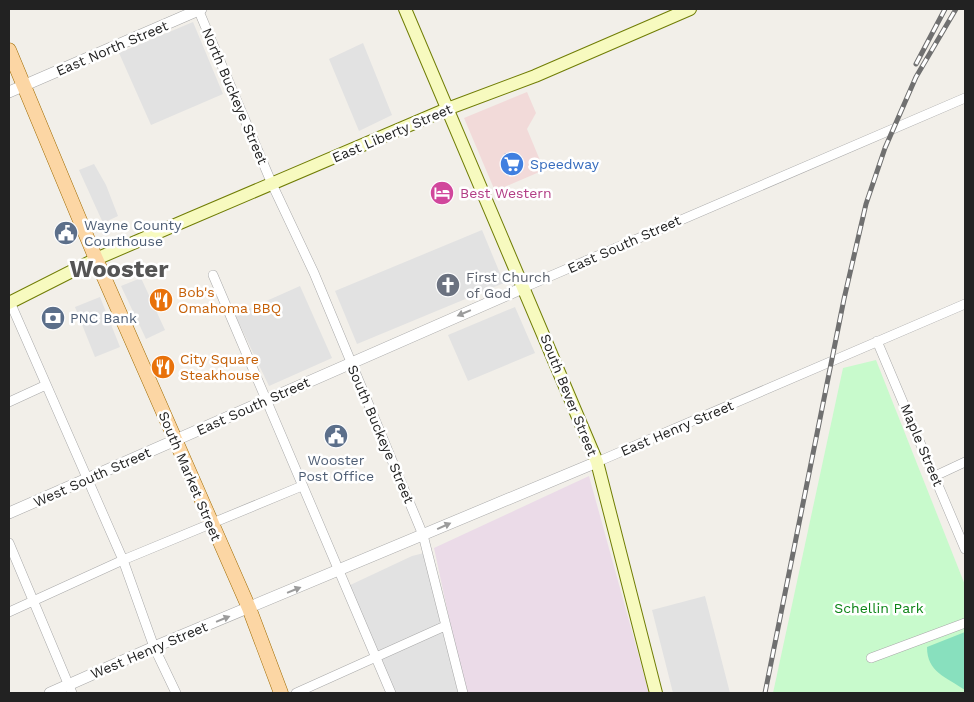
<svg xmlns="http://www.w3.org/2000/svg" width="974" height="702" font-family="'Work Sans',sans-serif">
<rect width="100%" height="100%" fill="#f2efe9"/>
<path fill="#f2dad9" d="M527 92 536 113 527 129 544 170 495 191 464 118Z"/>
<path fill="#ebdbe8" d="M589 476 649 693H465L434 548Z"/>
<path fill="#c8facc" d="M876 360 965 585V693H773L843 368Z"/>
<path fill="#88e0be" d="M965 632V690C946 677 927 672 927 647Z"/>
<path fill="#e2e2e2" d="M193 22 223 94 151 125 119 53Z
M363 43 392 115 359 131 329 59Z
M94 164 106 185 118 216 103 223 79 170Z
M482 230 504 283 357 344 335 291Z
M141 278 165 330 146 339 121 286Z
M300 286 332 358 269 386 235 315Z
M100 297 120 347 95 357 75 307Z
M515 307 535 353 468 381 448 335Z
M428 552 463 693H391L346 587 412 556Z
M705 596 730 693H673L652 610Z"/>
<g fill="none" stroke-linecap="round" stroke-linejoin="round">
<g stroke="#a9a9a9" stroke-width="10">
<path id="minor" d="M198 9 272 184 314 273 423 535 463 693
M213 275 391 693
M525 287 965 98
M10 302 123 560 154 647 176 693
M877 341 965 549
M9 402 46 385
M597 462 965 304
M935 476 965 462
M9 543 72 693
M9 612 123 560 302 486
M871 658 965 623
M296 693 445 626"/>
</g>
<g stroke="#a9a9a9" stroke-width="12">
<path id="tertiary" d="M9 92 201 9
M9 513 525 287
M50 693 154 647 597 462"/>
</g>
<g stroke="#707d05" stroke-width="14">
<path id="secondary" d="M405 9 597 462 656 693
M9 303 96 259 189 219 447 109 535 76 690 9"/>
</g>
<g stroke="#a06b00" stroke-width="15">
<path id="primary" d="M9 50 96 259 249 608 281 693"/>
</g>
<use href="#minor" stroke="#fff" stroke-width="9"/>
<use href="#tertiary" stroke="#fff" stroke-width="11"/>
<use href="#secondary" stroke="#f7fabf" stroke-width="12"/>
<use href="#primary" stroke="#fcd6a4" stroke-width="14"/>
<g stroke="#707070" stroke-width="5">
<path id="rail" d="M916 64 945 9
M765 693 844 299 866 204 885 148 916 77 956 9"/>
</g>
<use href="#rail" stroke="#fff" stroke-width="3" stroke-dasharray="9" stroke-linecap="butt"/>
</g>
<defs><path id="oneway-solid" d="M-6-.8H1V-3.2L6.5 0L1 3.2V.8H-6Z" transform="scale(1.25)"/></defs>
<g fill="#9c9c9c">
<use href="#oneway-solid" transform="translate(464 313) rotate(157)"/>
<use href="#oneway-solid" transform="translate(444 526) rotate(-24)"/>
<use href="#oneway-solid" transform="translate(294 590) rotate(-22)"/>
<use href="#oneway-solid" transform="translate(223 619) rotate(-22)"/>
</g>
<defs>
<g id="supermarket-disc" transform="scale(1.25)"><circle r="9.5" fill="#3f7fe0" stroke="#fff"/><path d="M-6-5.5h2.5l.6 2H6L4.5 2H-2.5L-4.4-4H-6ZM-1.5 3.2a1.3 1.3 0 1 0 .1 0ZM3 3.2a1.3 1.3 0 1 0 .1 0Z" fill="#fff"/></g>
<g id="hotel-disc" transform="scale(1.25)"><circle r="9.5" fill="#d1479c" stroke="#fff"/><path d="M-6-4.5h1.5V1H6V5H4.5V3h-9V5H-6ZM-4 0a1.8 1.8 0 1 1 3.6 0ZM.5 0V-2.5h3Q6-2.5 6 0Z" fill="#fff"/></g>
<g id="civic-disc" transform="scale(1.25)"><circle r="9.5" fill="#5c6f8a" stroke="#fff"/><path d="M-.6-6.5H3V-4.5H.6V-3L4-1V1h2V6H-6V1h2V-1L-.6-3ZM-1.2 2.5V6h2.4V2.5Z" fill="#fff"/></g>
<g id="church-disc" transform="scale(1.25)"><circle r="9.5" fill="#6b7280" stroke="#fff"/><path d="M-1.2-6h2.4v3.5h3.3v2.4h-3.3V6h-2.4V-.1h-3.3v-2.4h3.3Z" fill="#fff"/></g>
<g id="restaurant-disc" transform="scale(1.25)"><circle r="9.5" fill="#e8710a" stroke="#fff"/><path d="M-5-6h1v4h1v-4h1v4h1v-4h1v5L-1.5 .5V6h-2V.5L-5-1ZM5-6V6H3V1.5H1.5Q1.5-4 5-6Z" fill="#fff"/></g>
<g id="bank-disc" transform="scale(1.25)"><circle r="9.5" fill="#5c6f8a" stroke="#fff"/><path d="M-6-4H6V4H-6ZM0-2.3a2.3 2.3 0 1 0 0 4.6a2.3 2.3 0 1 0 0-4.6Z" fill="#fff"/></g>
</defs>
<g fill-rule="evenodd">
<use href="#supermarket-disc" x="512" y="164"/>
<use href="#hotel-disc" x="442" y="193"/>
<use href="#civic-disc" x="66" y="233"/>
<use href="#church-disc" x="448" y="285"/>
<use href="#restaurant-disc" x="161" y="300"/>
<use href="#bank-disc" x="53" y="318"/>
<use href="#restaurant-disc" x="163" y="367"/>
<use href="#civic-disc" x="336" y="436"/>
</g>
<g text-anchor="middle" stroke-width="5" stroke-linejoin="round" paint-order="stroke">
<g font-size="14" fill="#222" stroke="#fff">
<text transform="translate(112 48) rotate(-23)" y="5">East North Street</text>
<text transform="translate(235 96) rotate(67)" y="5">North Buckeye Street</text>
<text transform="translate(392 133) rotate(-23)" y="5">East Liberty Street</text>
<text transform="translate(624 244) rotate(-24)" y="5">East South Street</text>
<text transform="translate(569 395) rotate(68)" y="5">South Bever Street</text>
<text transform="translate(253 406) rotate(-24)" y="5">East South Street</text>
<text transform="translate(677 428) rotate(-23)" y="5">East Henry Street</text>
<text transform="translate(381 434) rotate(67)" y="5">South Buckeye Street</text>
<text transform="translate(922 445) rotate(67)" y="5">Maple Street</text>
<text transform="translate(190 476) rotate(67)" y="5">South Market Street</text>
<text transform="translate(92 477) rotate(-24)" y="5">West South Street</text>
<text transform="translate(149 650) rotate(-23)" y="5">West Henry Street</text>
</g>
<g font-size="14" fill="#366cbe" stroke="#fff" text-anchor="start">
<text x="530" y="169">Speedway</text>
</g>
<g font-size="14" fill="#b23c85" stroke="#fff" text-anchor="start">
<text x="460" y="198">Best Western</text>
</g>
<g font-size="14" fill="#4e5e75" stroke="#fff" text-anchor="start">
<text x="84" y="230">Wayne County<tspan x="84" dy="16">Courthouse</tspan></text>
<text x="70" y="323">PNC Bank</text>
<text x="336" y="465" text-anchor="middle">Wooster<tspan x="336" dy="16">Post Office</tspan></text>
</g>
<g font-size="14" fill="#5b616d" stroke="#fff" text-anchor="start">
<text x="466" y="282">First Church<tspan x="466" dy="16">of God</tspan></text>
</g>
<g font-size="14" fill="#c56008" stroke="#fff" text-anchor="start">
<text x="178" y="297">Bob's<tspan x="178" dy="16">Omahoma BBQ</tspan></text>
<text x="180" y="364">City Square<tspan x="180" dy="16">Steakhouse</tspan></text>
</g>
<g font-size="14" fill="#0c8416" stroke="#fff">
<text x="879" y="613">Schellin Park</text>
</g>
<g font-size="24" font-weight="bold" fill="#555" stroke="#fff">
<text x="119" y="277">Wooster</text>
</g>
</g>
<rect width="974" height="702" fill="none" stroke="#222222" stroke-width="20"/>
</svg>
